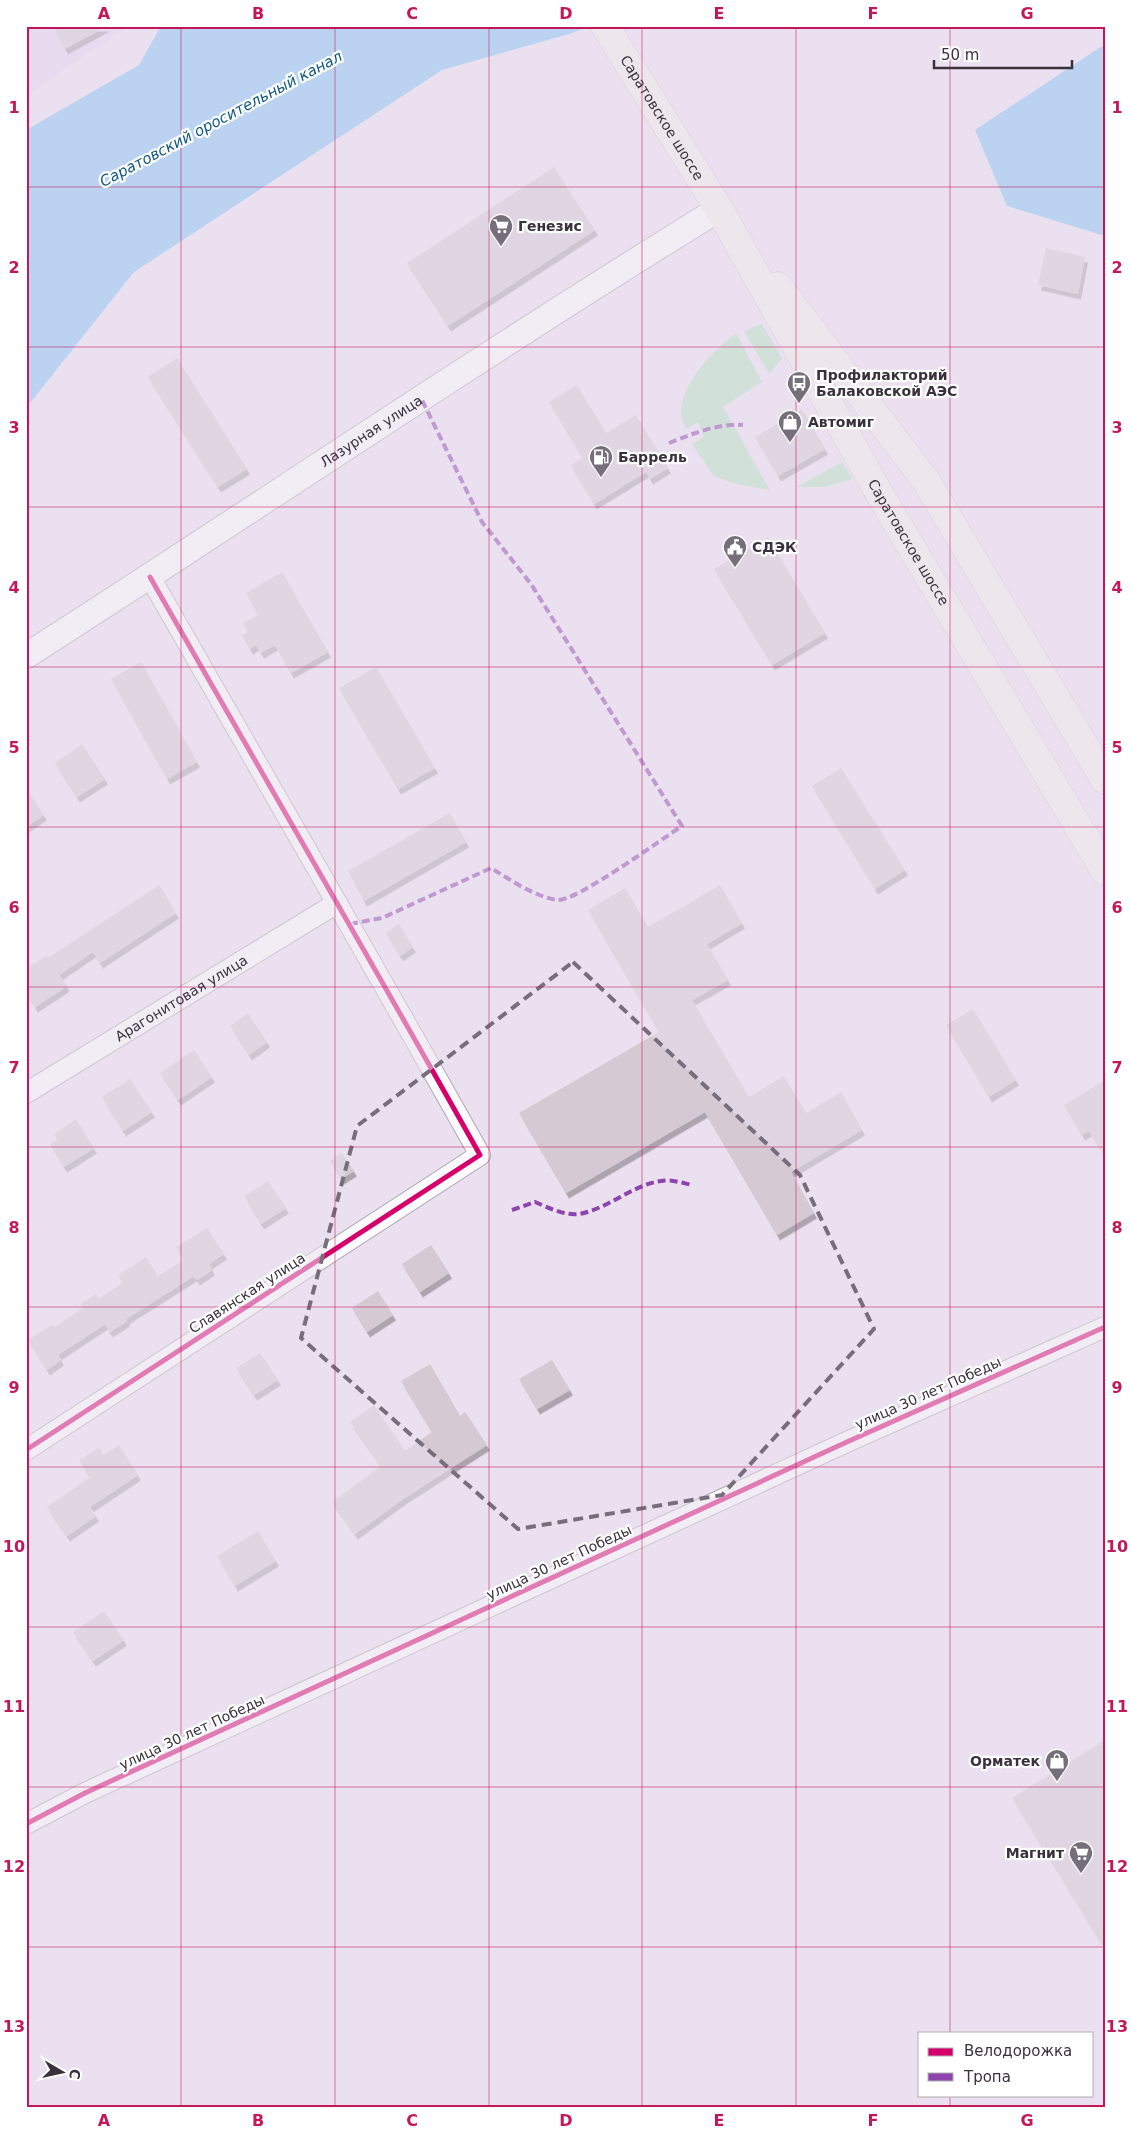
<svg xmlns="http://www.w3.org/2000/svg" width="1131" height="2134" font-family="'DejaVu Sans',sans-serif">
<defs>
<filter id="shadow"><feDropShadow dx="3" dy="5.5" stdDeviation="0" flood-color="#0004"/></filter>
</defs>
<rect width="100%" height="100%" fill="#eae0ef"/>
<path fill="#e7d6ef" d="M26 26H128L26 96Z"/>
<path fill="#b5e1c2" d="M762 324 782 358 769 374 744 331Z
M736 333 762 382 723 407 770 490 736 484 714 476 692 444 704 437 698 422 686 429C684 424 681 418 681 414 681 382 713 351 736 333Z
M842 462 852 479 825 487H797Z"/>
<path fill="#83c3f4" d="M161 26H590L569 34 442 70 134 272 26 408V130L139 65Z
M1105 44V236L1007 206 975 130Z"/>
<path fill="#d5cad4" filter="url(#shadow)" d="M53 26H107L65 49Z
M554 167 595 230 448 326 407 263Z
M1046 248 1085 257 1078 294 1038 285Z
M177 358 247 469 218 487 148 377Z
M577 385 606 433 636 415 668 468 650 479 646 472 594 504 571 465 583 458 549 402Z
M802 409 825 449 778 476 755 437Z
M768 537 825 633 772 665 714 569Z
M282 572 328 652 291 673 275 645 261 653 256 645 250 649 242 635 248 632 243 623 258 615 246 593Z
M141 662 197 762 167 779 111 679Z
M376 667 435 768 398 789 339 688Z
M82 744 105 779 77 797 55 763Z
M841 768 905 870 875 889 812 786Z
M26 787 44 815 26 827Z
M450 813 466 842 364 901 348 871Z
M159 885 176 913 100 963 93 952 59 975 67 986 35 1007 26 993V969L47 955 48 958Z
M720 885 742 923 707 944 728 980 692 1000 749 1097 784 1076 806 1113 841 1092 862 1130 791 1172 814 1213 777 1235 705 1112 566 1193 519 1113 659 1032 588 910 625 888 648 927Z
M399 924 413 947 400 956 386 933Z
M973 1009 1016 1080 989 1097 946 1025Z
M248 1013 267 1042 249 1055 230 1026Z
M194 1050 212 1077 178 1100 160 1073Z
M130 1079 152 1112 123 1131 102 1097Z
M1105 1080V1156L1089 1131 1082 1135 1064 1105Z
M76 1119 94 1148 64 1167 50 1144 57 1140 54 1134Z
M342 1153 354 1171 341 1179 330 1161Z
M268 1181 286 1208 261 1224 244 1196Z
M207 1228 224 1254 209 1264 212 1270 197 1280 194 1276 126 1319 127 1321 110 1332 105 1324 58 1355 61 1360 47 1370 28 1340 53 1324 55 1327 83 1308 80 1304 96 1294 98 1299 123 1283 118 1275 146 1257 158 1276 184 1260 176 1247Z
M431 1245 449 1273 420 1292 402 1264Z
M378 1291 393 1315 367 1332 352 1308Z
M260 1353 278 1380 254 1395 236 1368Z
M552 1360 570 1390 537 1409 519 1379Z
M430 1364 460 1416 465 1412 487 1445 403 1499 355 1534 332 1502 381 1466 350 1422 374 1405 405 1451 432 1432 401 1381Z
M119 1445 138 1475 90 1507 96 1516 67 1536 47 1507 90 1477 79 1460 99 1448 103 1455Z
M258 1531 276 1561 235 1586 217 1556Z
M104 1611 124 1640 93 1661 73 1632Z
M1105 1740V1949L1012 1798Z"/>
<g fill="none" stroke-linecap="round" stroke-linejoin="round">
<g stroke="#afa7b2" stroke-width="22">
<g id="minor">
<path id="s1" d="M26 1093 337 903"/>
<path d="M26 1450 480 1155C372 962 260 770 150 577"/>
<path d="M26 1824 85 1793 849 1441 1105 1327"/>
</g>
</g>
<g stroke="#afa7b2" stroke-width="27">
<g id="tertiary">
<path id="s2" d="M26 656C258 507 485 353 719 209"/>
</g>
</g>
<g stroke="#c5bfc7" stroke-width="29">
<g id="primary">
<path id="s3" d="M605 26 719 209 883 500 1105 871"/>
<path d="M778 286 926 481 1105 780"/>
</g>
</g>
<use href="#minor" stroke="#fcfafd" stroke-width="20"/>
<use href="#tertiary" stroke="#fcfafd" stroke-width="25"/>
<use href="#primary" stroke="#f2edea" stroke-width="28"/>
<path stroke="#8e44ad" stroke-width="4" stroke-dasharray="8 4" stroke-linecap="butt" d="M669 443C693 434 717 423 743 425
M350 924 382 918 491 868C511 880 533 896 557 900 574 903 662 839 682 826L531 584 482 522 421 398
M512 1210 535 1202C547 1207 564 1216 579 1214 608 1209 632 1185 661 1181 670 1179 683 1183 692 1185"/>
<g stroke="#fff" stroke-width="8">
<path id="cycleway" d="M26 1450 480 1155C372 962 260 770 150 577
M26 1824 85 1793 849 1441 1105 1327"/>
</g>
<use href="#cycleway" stroke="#d6006c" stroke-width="5"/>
</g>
<path d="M0 0H1131V2134H0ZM573 962 800 1175 874 1329 722 1495 518 1529 301 1338 357 1126Z" fill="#eae0ef" fill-opacity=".55" fill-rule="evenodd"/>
<path fill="none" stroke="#776e7b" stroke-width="4" stroke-dasharray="10 6" stroke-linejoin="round" d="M573 962 800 1175 874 1329 722 1495 518 1529 301 1338 357 1126Z"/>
<path fill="none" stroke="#c2185b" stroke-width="1" stroke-opacity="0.55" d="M181 26V2108M335 26V2108M489 26V2108M642 26V2108M796 26V2108M950 26V2033M26 187H1105M26 347H1105M26 507H1105M26 667H1105M26 827H1105M26 987H1105M26 1147H1105M26 1307H1105M26 1467H1105M26 1627H1105M26 1787H1105M26 1947H1105M950 2095V2108"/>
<defs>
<g id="supermarket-pin" transform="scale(1.25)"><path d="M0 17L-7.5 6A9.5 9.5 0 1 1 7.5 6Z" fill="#776e7b" stroke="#fff"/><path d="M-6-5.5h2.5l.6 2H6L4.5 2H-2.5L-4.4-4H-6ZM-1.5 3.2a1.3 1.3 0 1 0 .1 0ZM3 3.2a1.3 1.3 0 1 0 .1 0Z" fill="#fff"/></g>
<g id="bus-pin" transform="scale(1.25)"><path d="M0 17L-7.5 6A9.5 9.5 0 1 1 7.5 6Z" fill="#776e7b" stroke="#fff"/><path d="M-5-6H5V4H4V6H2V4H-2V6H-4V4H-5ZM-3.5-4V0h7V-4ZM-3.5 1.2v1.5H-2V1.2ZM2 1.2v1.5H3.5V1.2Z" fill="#fff"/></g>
<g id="shop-pin" transform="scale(1.25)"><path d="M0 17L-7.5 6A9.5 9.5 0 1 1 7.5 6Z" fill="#776e7b" stroke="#fff"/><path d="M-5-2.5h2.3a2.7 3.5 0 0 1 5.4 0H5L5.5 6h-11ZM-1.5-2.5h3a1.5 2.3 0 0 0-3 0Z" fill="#fff"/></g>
<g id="fuel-pin" transform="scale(1.25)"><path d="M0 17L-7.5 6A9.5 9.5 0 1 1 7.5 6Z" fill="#776e7b" stroke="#fff"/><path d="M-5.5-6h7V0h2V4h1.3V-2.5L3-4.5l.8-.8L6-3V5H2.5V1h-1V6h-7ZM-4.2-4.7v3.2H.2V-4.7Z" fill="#fff"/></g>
<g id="civic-pin" transform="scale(1.25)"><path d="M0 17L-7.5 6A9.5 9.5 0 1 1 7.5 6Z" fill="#776e7b" stroke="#fff"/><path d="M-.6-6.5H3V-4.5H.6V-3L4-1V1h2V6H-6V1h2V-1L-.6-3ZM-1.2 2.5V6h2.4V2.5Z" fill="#fff"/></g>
</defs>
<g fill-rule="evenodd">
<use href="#supermarket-pin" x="501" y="226"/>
<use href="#bus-pin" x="799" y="383"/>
<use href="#shop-pin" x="790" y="422"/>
<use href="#fuel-pin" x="601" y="457"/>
<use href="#civic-pin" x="735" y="547"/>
<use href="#shop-pin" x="1057" y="1761"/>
<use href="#supermarket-pin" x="1081" y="1853"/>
</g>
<g text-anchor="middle" stroke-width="4.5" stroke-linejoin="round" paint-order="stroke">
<g font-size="14" fill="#39313c" stroke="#fff">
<text dy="5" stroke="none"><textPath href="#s3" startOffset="108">Саратовское шоссе</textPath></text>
<text dy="5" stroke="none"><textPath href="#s2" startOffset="412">Лазурная улица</textPath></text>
<text dy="5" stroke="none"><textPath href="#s3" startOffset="599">Саратовское шоссе</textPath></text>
<text dy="5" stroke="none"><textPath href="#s1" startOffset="182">Арагонитовая улица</textPath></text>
<text transform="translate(247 1293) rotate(-33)" y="5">Славянская улица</text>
<text transform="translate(928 1393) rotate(-24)" y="5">улица 30 лет Победы</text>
<text transform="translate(559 1562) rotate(-25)" y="5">улица 30 лет Победы</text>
<text transform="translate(192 1732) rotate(-25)" y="5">улица 30 лет Победы</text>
</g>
<g font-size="14" font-weight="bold" fill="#39313c" stroke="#fff" text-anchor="start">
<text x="518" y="231">Генезис</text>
<text x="816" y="380">Профилакторий<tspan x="816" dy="16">Балаковской АЭС</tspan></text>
<text x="808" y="427">Автомиг</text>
<text x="618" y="462">Баррель</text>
<text x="752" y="552">СДЭК</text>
<text x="1040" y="1766" text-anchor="end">Орматек</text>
<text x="1064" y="1858" text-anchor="end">Магнит</text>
</g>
<g font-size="15" font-style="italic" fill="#105882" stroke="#fff">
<text transform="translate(221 119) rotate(-28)" y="5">Саратовский оросительный канал</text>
</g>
</g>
<rect width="1131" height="2134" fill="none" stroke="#ffffff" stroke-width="55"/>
<rect x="918" y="2032" width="175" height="65" fill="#ffffff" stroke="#b0adb1"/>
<rect x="928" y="2048" width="25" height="8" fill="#d6006c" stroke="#b0adb1"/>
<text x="964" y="2056" font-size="15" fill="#39313c">Велодорожка</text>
<rect x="928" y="2073" width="25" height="8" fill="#8e44ad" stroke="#b0adb1"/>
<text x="964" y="2082" font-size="15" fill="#39313c">Тропа</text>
<g transform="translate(62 2072) rotate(99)" stroke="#ffffff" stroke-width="4" paint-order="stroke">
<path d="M0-4L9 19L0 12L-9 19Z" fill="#39313c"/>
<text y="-8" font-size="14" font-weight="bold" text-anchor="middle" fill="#39313c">С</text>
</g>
<path d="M934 60v8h138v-8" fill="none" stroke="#39313c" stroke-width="2.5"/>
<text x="941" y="60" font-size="15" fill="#39313c" stroke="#ffffff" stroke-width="4" paint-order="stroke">50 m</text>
<rect x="28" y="28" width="1076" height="2078" fill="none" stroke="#c2185b" stroke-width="2"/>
<g font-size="16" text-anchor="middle" font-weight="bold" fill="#c2185b">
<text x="104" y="19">A</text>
<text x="258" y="19">B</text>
<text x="412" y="19">C</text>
<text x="566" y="19">D</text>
<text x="719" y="19">E</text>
<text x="873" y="19">F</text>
<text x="1027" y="19">G</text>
<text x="14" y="113">1</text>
<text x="1117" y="113">1</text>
<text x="14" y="273">2</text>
<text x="1117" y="273">2</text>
<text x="14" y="433">3</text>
<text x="1117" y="433">3</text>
<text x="14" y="593">4</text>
<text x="1117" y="593">4</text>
<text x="14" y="753">5</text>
<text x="1117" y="753">5</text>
<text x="14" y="913">6</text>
<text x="1117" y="913">6</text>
<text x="14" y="1073">7</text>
<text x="1117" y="1073">7</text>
<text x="14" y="1233">8</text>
<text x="1117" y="1233">8</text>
<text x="14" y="1393">9</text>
<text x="1117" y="1393">9</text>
<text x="14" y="1552">10</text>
<text x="1117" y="1552">10</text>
<text x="14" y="1712">11</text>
<text x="1117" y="1712">11</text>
<text x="14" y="1872">12</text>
<text x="1117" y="1872">12</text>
<text x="14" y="2032">13</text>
<text x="1117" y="2032">13</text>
<text x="104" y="2126">A</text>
<text x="258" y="2126">B</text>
<text x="412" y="2126">C</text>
<text x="566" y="2126">D</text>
<text x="719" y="2126">E</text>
<text x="873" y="2126">F</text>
<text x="1027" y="2126">G</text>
</g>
</svg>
